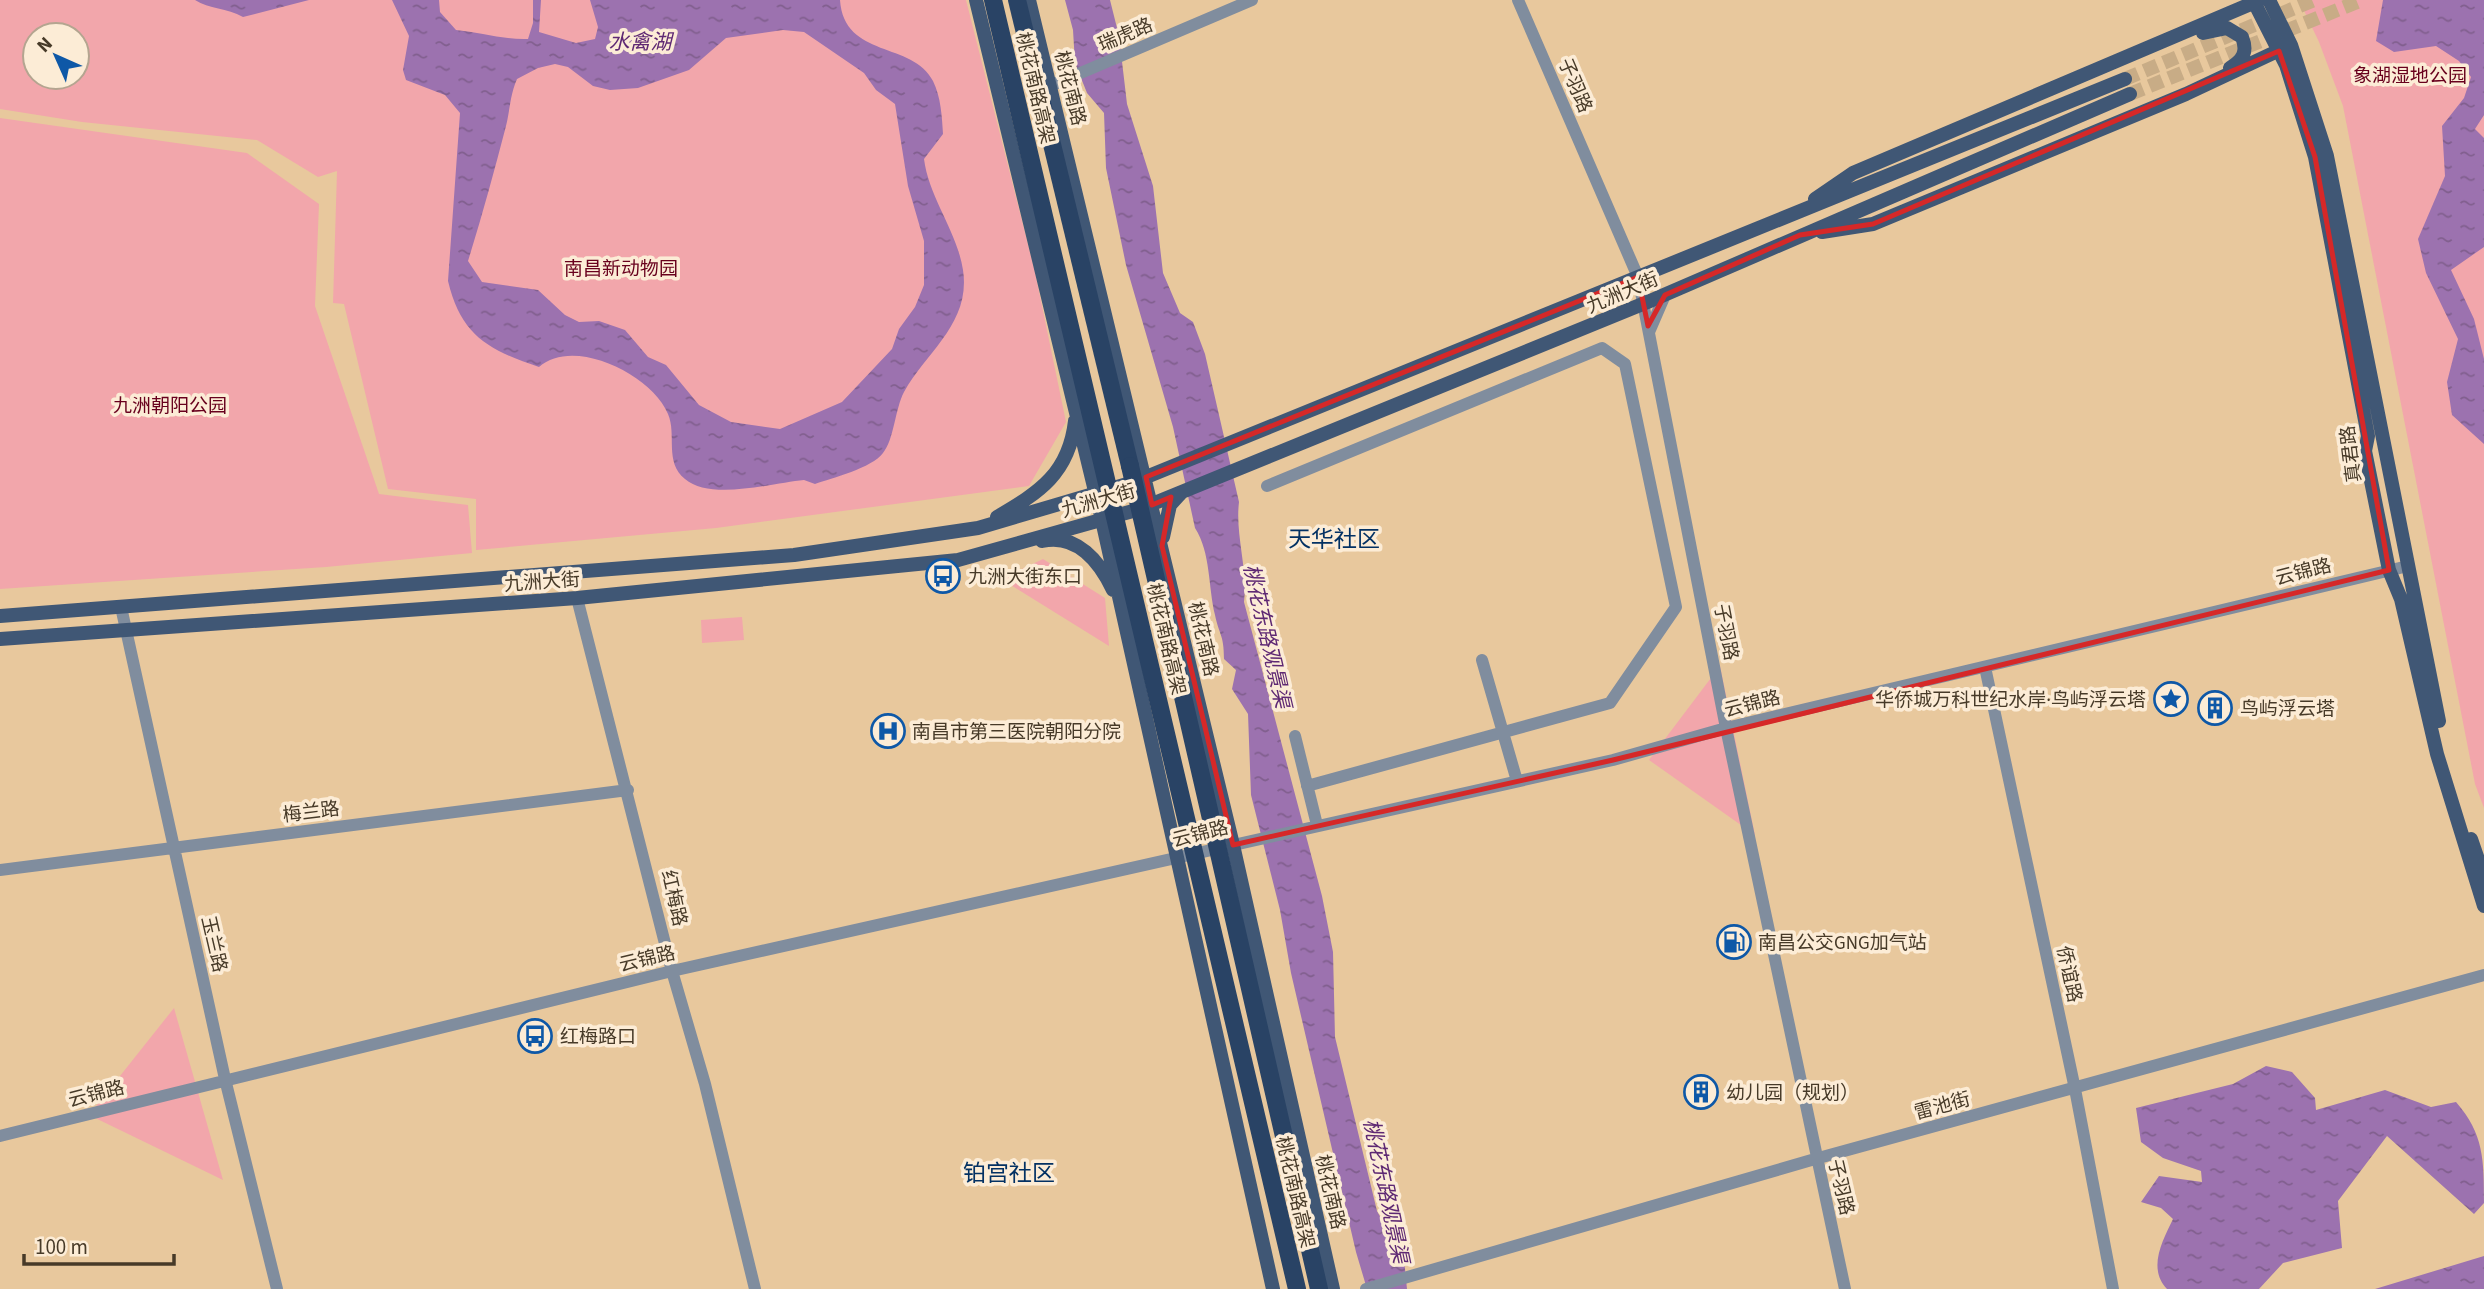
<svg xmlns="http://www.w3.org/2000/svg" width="2484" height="1289" font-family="'Source Sans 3','Noto Sans SC',sans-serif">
<defs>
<pattern id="water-ripples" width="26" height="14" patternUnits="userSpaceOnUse" patternTransform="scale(1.75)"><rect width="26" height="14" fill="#9c72af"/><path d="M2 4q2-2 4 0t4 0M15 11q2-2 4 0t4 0" fill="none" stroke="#815f8e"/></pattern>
</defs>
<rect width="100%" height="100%" fill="#e8c89d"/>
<path fill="#f2a6ab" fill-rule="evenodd" d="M0 0H966L1035 272 1066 422 1029 486 716 528 476 550V499L388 489 344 304 333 303 337 171 318 177 257 140 82 122 0 109ZM35 35H77V77H35Z
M2299 0H2484V808L2475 784 2343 106 2319 42Z
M0 118 247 153 319 204 315 306 379 494 468 505 472 553 326 567 0 589Z
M1043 559 1105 598 1109 646 1001 579Z
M742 617 744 640 702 643 701 620Z
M1720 666 1755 835 1649 760Z
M174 1008 223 1180 89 1115Z"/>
<path fill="url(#water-ripples)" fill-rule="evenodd" d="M195 0H309L243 17C227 8 209 9 195 0Z
M392 0H439L440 12 456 30C480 32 504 40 528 39L533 23V0H541L539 32 576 43 595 39 598 27 590 0H840C844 59 913 41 933 81 941 97 942 117 943 134L924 159C929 198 957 231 963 270 971 323 927 351 904 392 895 409 894 440 883 453 872 468 832 478 815 484L804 480C773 483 710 501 685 479 664 462 677 435 668 414 652 375 574 336 539 367 489 350 461 336 448 281L460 113 445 95 406 80 403 70 409 36ZM783 30 804 32 864 73 876 90 895 104 908 186 924 241V285L915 307 899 329 892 349 842 402 780 429 731 422 699 405 666 365 648 357 625 330 599 321 579 322 565 315 538 290 482 282 468 261C482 216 494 172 506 126 510 110 510 95 517 79L538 68 555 64 568 67 593 86 610 90 638 88 689 70 726 38Z
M1065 0H1110L1119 36 1127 104 1153 186 1163 273 1180 313 1193 322 1205 354 1239 502C1235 535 1248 568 1244 602L1322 896 1333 952 1335 1037 1377 1211 1404 1259 1407 1289H1367L1356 1252 1291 973 1280 910 1251 795 1248 714 1232 689 1236 670 1224 659C1224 634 1219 635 1215 615 1208 587 1211 553 1195 528L1173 427 1126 265 1106 168 1104 113 1087 93 1075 63 1073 30Z
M2383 0H2484V115L2475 129 2484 138V247L2451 270 2474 319 2484 359V444L2452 415 2447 382 2458 339 2426 273 2418 239 2445 176 2442 126 2464 98 2471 77 2459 61 2436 46 2394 52 2376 41Z
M2266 1066 2292 1072 2315 1098 2316 1110 2385 1090 2431 1107 2456 1102C2484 1134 2484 1160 2484 1203L2474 1214 2387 1136 2338 1201 2342 1248 2283 1263 2259 1289H2167C2147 1268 2163 1240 2173 1219L2161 1208 2141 1202 2159 1176 2202 1182 2201 1171 2163 1158 2141 1142 2136 1108 2233 1084Z
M2484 1256V1289H2375Z"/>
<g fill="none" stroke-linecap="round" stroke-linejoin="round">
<path stroke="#c8ac86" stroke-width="14" stroke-dasharray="14 7" stroke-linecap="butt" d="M2125 79 2314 0
M2130 94 2362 0"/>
<path stroke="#808d9e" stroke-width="12" d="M1518 0 1638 277 1726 728 1845 1289
M1050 86 1252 0
M1649 332 1665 295
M1267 486 1602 348 1625 364 1676 607 1610 703 1307 786
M577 598 672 971 705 1084 755 1289
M121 607 225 1079 277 1289
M1482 660 1517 781
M1985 667 2075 1089 2113 1289
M1295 736 1317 825
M0 870 628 790
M0 1136 672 971 1613 760 1726 728 2408 566
M1366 1289 1815 1159 2484 975"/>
<path stroke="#405775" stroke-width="14" d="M976 0 1102 520 1273 1289
M1029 0 1233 845 1333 1289
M2253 0 2286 65 2315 157 2368 436 2365 451 2389 570 2401 599 2437 754 2484 906
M2269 0 2291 45 2327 156 2439 721
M2203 33 2227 28 2242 37C2248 52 2243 60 2230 68
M1815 199 1853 173 2260 0
M1822 232 1873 224 2186 94 2286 47
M997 517C1040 492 1069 473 1075 421
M1163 537 1170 505 1181 493
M1042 541C1077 533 1100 562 1113 590
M0 616 794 555 978 528 1134 482 2125 79
M0 639 577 598 958 560 1140 509 1650 301 2130 94
M2471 839 2484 877"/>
<path stroke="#294365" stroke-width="18" d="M1017 0 1130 466"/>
<path stroke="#294365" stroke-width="18" d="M993 0 1297 1289
M1130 466 1319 1289"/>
</g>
<path fill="none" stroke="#d62828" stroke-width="5" stroke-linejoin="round" d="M2279 51 2315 157 2389 570 1613 760 1233 845 1162 546 1171 497 1152 505 1146 477 1638 277 1648 326 1665 295 1800 235 1873 224Z"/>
<defs>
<g id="bus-ring" transform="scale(1.75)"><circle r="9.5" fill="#fcecd6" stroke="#0e58a7" stroke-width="1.5"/><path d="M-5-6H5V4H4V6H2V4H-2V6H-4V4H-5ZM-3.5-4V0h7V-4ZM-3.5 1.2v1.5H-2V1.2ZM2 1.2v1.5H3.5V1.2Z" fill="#0e58a7"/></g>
<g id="sight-ring" transform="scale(1.75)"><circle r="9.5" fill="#fcecd6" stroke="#0e58a7" stroke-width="1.5"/><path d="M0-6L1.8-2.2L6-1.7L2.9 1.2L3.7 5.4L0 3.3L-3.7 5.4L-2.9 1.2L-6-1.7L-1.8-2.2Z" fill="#0e58a7"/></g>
<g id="building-ring" transform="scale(1.75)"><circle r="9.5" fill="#fcecd6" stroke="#0e58a7" stroke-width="1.5"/><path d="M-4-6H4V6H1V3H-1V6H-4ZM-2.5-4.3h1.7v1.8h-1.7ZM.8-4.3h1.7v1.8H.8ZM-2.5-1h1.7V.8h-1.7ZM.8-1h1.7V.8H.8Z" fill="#0e58a7"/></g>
<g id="hospital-ring" transform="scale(1.75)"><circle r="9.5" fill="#fcecd6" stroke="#0e58a7" stroke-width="1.5"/><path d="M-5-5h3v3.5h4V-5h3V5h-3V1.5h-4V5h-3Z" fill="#0e58a7"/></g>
<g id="fuel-ring" transform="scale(1.75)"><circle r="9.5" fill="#fcecd6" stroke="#0e58a7" stroke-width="1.5"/><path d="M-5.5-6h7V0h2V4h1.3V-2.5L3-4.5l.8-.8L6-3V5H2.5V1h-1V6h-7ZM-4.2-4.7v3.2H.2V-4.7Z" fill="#0e58a7"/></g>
</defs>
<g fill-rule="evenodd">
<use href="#bus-ring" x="943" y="576"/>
<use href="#sight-ring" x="2171" y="699"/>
<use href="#building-ring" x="2215" y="708"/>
<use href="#hospital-ring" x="888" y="731"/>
<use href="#fuel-ring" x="1734" y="942"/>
<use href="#bus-ring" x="535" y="1036"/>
<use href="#building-ring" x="1701" y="1092"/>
</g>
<g text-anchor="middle" stroke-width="7" stroke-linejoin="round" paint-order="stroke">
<g font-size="19" fill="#473a28" stroke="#fcecd6">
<text transform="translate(1125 34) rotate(-23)" y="7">瑞虎路</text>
<text transform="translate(1576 85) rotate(67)" y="7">子羽路</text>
<text transform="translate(1036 88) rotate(77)" y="7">桃花南路高架</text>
<text transform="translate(1071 88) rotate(76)" y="7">桃花南路</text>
<text transform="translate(1622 292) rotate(-23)" y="7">九洲大街</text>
<text transform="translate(2350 454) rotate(-97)" y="7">真君路</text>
<text transform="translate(1098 500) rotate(-16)" y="7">九洲大街</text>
<text transform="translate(2303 571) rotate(-14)" y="7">云锦路</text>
<text transform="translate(542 581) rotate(-4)" y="7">九洲大街</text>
<text transform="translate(1727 632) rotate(79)" y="7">子羽路</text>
<text transform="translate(1167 639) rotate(77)" y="7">桃花南路高架</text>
<text transform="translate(1204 639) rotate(77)" y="7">桃花南路</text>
<text transform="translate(1752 703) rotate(-14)" y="7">云锦路</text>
<text transform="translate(311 811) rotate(-7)" y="7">梅兰路</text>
<text transform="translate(1200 833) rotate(-14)" y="7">云锦路</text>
<text transform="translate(675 898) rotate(77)" y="7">红梅路</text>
<text transform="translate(215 944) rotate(77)" y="7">玉兰路</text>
<text transform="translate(647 958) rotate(-13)" y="7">云锦路</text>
<text transform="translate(2070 974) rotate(78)" y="7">侨谊路</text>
<text transform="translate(96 1093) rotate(-14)" y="7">云锦路</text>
<text transform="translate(1942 1105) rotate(-15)" y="7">雷池街</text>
<text transform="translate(1842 1187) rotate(77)" y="7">子羽路</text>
<text transform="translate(1296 1192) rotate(77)" y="7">桃花南路高架</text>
<text transform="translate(1331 1192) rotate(77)" y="7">桃花南路</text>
</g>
<g font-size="19" fill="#68001d" stroke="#fcecd6">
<text x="2410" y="82">象湖湿地公园</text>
<text x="621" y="275">南昌新动物园</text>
<text x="170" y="412">九洲朝阳公园</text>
</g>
<g font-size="19" fill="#473a28" stroke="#fcecd6" text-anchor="start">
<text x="968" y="583">九洲大街东口</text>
<text x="2146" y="706" text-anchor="end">华侨城万科世纪水岸·鸟屿浮云塔</text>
<text x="2240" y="715">鸟屿浮云塔</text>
<text x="912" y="738">南昌市第三医院朝阳分院</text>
<text x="1758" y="949">南昌公交GNG加气站</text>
<text x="560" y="1043">红梅路口</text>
<text x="1726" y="1099">幼儿园（规划）</text>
</g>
<g font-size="21" font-style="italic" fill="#5e2873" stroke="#fcecd6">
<text x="640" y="49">水禽湖</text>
<text transform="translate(1267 636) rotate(77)" y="7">桃花东路观景渠</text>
<text transform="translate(1386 1191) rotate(78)" y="7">桃花东路观景渠</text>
</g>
<g font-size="23" fill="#033163" stroke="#fcecd6">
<text x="1334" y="547">天华社区</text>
<text x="1009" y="1181">铂宫社区</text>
</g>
</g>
<g transform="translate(56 56) rotate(315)"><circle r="33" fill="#fcecd6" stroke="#b4a590" stroke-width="2"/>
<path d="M0-5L12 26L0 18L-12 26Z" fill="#0e58a7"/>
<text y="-10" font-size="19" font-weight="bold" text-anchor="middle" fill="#473a28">N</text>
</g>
<path d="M24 1254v10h150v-10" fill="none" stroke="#473a28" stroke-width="3.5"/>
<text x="35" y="1254" font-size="21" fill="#473a28" stroke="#fcecd6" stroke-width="5" paint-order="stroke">100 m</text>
</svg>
